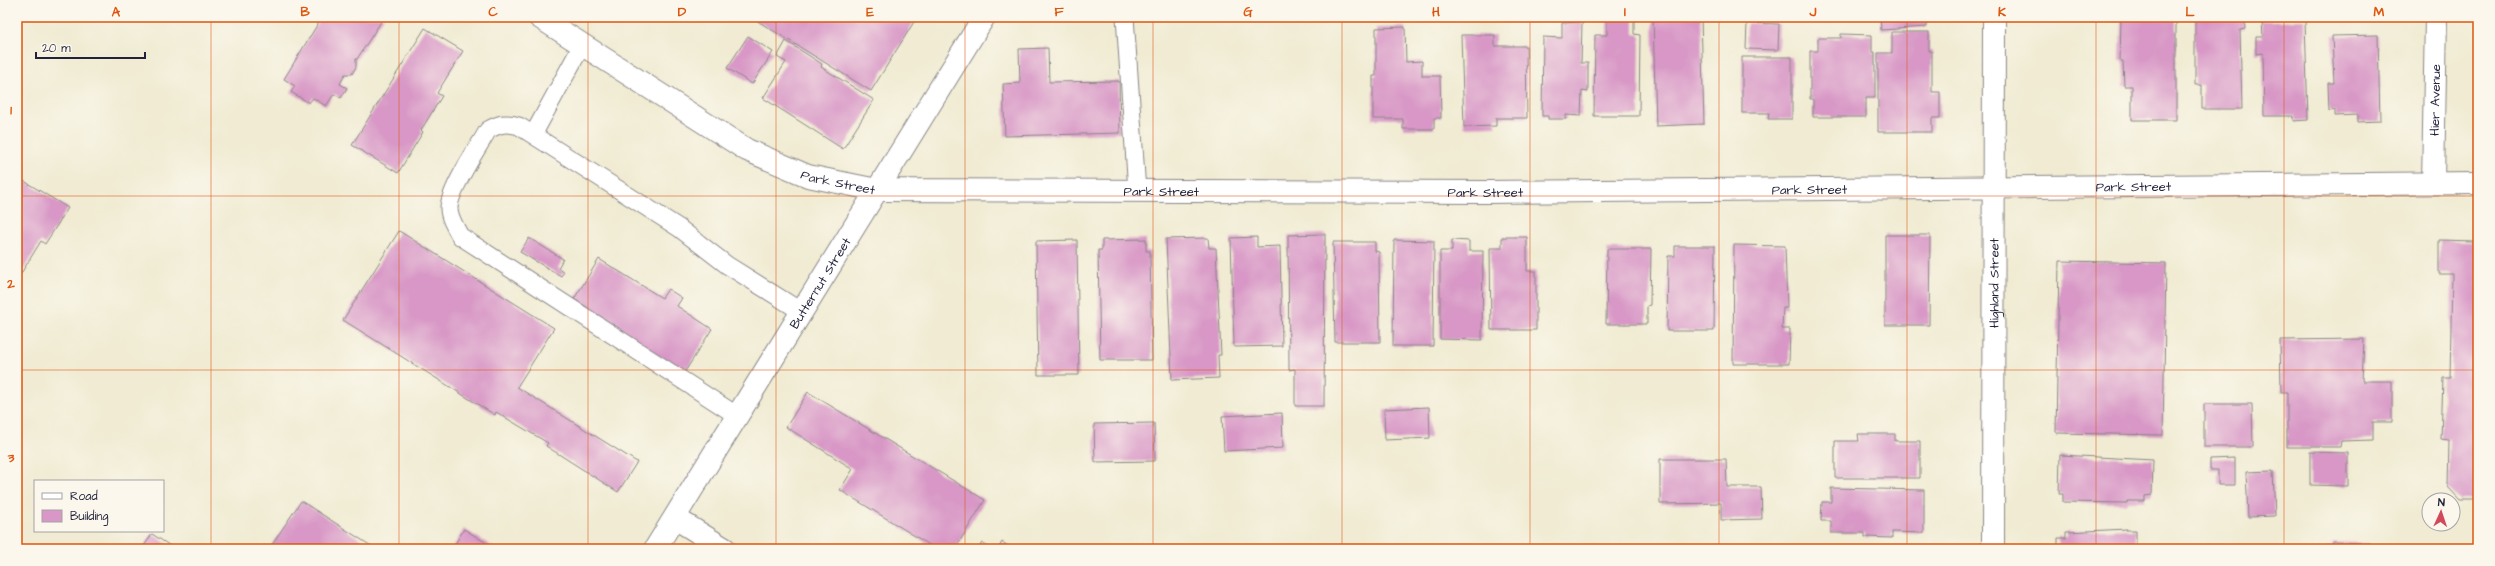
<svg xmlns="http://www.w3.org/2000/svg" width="2495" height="566" font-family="'Architects Daughter',sans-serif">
<rect width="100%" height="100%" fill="#fbf7ec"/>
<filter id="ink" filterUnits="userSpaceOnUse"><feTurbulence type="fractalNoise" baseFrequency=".025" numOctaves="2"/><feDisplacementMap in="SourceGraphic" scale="8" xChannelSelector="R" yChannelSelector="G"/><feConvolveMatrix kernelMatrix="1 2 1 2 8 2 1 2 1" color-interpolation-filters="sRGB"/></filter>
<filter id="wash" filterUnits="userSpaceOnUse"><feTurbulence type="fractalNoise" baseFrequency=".012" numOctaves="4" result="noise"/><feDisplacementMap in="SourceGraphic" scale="16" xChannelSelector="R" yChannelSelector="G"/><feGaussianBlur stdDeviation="0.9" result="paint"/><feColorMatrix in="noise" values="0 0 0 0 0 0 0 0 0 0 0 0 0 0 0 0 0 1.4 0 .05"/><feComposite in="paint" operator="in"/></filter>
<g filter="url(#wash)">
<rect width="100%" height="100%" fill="#f0ebd2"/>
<g id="blocks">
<path fill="#d897c6" d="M322 17H384L357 59H356V67L352 74H345L340 84 347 88 341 98 334 94 326 106 313 98 309 103 291 92 295 86 284 79Z
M751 17H917L871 91Z
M1607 17H1634V34L1640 35 1639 116H1594L1595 35H1607Z
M1653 17H1701L1704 124 1656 126Z
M1880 17H1927V27L1881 30Z
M2121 17H2176V120H2132V86H2124L2123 61H2120Z
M2195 17H2244L2245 29 2240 30 2242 109H2202V85H2195Z
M2305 20 2308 120 2294 121V116H2264L2263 53 2256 54V37H2263L2262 21Z
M1582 22 1581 63H1588V92L1582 91 1581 116 1566 115V119H1548V116H1542L1543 37 1562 38V23Z
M1747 23 1779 24 1778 50 1746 49Z
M1405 27 1406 62 1422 61V76H1440L1441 118H1434V129H1403V119H1373V76H1376V28Z
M425 28 463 51 437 93 442 96 421 130 423 132 398 173 352 145Z
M1892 32H1929V51H1932V92H1940V118H1932V132H1878V53H1892Z
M1841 34 1872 35V52H1875V98H1866V117H1813V99H1810V51H1818V38H1841Z
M1461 35H1495V46H1526L1527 118H1496V126L1464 127Z
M2378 35 2380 121 2358 122V115L2335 116V110L2329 111 2328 83H2334L2332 36Z
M748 36 773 52 752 84 727 68Z
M786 41 822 64 821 67 874 100 843 149 763 98 786 62 777 57Z
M1048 48 1049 82 1119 81 1120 133 1005 136 1003 84 1020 83 1019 49Z
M1742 57H1792V119H1768L1769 113H1742Z
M24 181 68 208 45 244 41 241 17 280V186L20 188Z
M399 231 554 328 517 387 637 462 618 492 546 446 548 443 496 412 495 415 343 320Z
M1325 234 1324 406H1295V369L1289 370 1288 235Z
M1885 235H1930L1929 325H1885Z
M1257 237V247L1280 246 1282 346 1234 347 1231 238Z
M1502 237H1527V271H1536V330H1491L1490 248H1502Z
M529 238 563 259 558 268 564 272 561 276 520 252Z
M1208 238 1209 248H1216L1221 355H1218L1219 378 1172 380 1166 239Z
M1146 239V251H1150L1152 360H1100L1098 250H1102V240Z
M1077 240 1079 375H1038L1036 241Z
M1394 240 1434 241 1433 346H1393Z
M1452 240 1469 241V251H1483L1482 340 1440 339V251H1452Z
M2439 240 2475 241V250H2478V500H2460L2448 487 2449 440 2441 439 2443 378H2450L2452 274H2439Z
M1333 242H1375V251L1379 252 1380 342H1335Z
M1734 245 1785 246 1787 308H1783L1782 329H1790L1789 364H1733Z
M1675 246H1715L1714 331H1667L1668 256H1675Z
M1607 249H1651L1650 305 1647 306V324H1606Z
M599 259 662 298 668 289 682 298 677 306 712 329 684 373 586 311 588 308 574 299Z
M2059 261 2166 263 2163 435 2056 433Z
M2364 339 2362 381H2392V422H2373V440L2341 441 2340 447H2287V392H2281L2280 340Z
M808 392 985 500 955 549H936L840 490 853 469 786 427Z
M2204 404H2252L2253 447H2204Z
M1429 407 1430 438 1385 440 1384 409Z
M1282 413 1283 448 1224 451 1222 416Z
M1154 423 1155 461 1095 462 1094 424Z
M1858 434H1895V441H1920V478H1835V441H1859Z
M2310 452 2348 453V486L2310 485Z
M2060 455 2153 460 2152 495 2145 496V501H2127V503L2063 502V494H2059Z
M2235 458V485H2218V470H2210V459Z
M1660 459H1726L1727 487H1761L1762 519 1721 520V503L1660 504Z
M2273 471 2275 516 2248 517 2246 472Z
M1831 488 1924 490V533L1892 532V538L1865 537V533H1831V521H1821L1822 502H1831Z
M301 501 376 549H275L271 546Z
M464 529 496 549H452Z
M2127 529 2126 530H2136V549H2058V538H2066V532Z
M152 534 175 549H142Z
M1002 542 1013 549H998Z
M2333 542 2371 543V549H2328V547H2332Z
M982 543 992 549H978Z"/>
</g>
</g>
<g filter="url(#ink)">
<use href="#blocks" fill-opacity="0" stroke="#898686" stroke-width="1"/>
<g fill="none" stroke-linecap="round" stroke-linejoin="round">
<g stroke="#898686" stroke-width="19">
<path id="service" d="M1125 17 1137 191
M533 135 582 45
M736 415 460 236C456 228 449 218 449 208 449 190 478 148 488 130 499 124 506 122 519 126L679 228 727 265 802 312"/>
</g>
<g stroke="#898686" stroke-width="24">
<g id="minor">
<path id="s1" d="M539 17 747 150 808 176 877 190 1488 192 2478 183"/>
<path id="s2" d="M2433 183 2436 17"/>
<path d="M675 518 725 549"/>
<path id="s3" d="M1993 549 1994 17"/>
</g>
</g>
<g stroke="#898686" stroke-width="24">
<g id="tertiary">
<path id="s4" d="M655 549 984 17"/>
</g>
</g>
<use href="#service" stroke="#fff" stroke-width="17"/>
<use href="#minor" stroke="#fff" stroke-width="22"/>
<use href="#tertiary" stroke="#fff" stroke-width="22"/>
</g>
</g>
<path fill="none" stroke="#de560e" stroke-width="1" stroke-opacity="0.55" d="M211 17V549M399 17V549M588 17V549M776 17V549M965 17V549M1153 17V549M1342 17V549M1530 17V549M1719 17V549M1907 17V549M2096 17V549M2284 17V549M17 196H2478M17 370H2478"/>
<g text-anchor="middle" stroke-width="4" stroke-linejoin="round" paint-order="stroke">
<g font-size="13" fill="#22223b" stroke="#fbf7ec">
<text dy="5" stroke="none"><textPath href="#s2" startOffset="83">Hier Avenue</textPath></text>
<text dy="5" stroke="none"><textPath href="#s1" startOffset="344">Park Street</textPath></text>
<text dy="5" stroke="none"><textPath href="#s1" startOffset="1640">Park Street</textPath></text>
<text dy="5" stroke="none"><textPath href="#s1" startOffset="1316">Park Street</textPath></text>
<text dy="5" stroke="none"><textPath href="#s1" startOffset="668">Park Street</textPath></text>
<text dy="5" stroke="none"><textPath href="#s1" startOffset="992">Park Street</textPath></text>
<text dy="5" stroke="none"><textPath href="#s4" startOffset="313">Butternut Street</textPath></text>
<text dy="5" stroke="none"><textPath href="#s3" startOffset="266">Highland Street</textPath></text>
</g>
</g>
<rect width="2495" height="566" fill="none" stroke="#fbf7ec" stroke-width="44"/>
<rect x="34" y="480" width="130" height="52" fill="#fbf7ec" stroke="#a4a2a5"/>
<rect x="42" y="493" width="20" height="6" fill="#ffffff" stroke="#a4a2a5"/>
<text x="70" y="500" font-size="12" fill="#22223b">Road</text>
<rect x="42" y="510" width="20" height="12" fill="#d897c6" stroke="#a4a2a5"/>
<text x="70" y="520" font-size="12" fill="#22223b">Building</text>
<g transform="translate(2441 512) rotate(3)"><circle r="19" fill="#fbf7ec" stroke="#a4a2a5"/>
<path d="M0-3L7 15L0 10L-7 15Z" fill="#d1495b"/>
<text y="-6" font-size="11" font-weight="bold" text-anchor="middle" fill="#22223b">N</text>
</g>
<path d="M36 52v6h109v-6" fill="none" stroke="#22223b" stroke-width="2"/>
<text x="42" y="52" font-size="12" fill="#22223b" stroke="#fbf7ec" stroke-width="3" paint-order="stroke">20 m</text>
<rect x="22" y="22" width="2451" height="522" fill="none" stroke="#de560e" stroke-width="1.5"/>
<g font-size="13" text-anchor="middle" font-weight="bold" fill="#de560e">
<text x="116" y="16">A</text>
<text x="305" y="16">B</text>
<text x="493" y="16">C</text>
<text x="682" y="16">D</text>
<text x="870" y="16">E</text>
<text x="1059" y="16">F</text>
<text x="1248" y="16">G</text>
<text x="1436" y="16">H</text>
<text x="1625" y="16">I</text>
<text x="1813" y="16">J</text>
<text x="2002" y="16">K</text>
<text x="2190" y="16">L</text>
<text x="2379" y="16">M</text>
<text x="11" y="114">1</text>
<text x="11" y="288">2</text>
<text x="11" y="462">3</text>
</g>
</svg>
